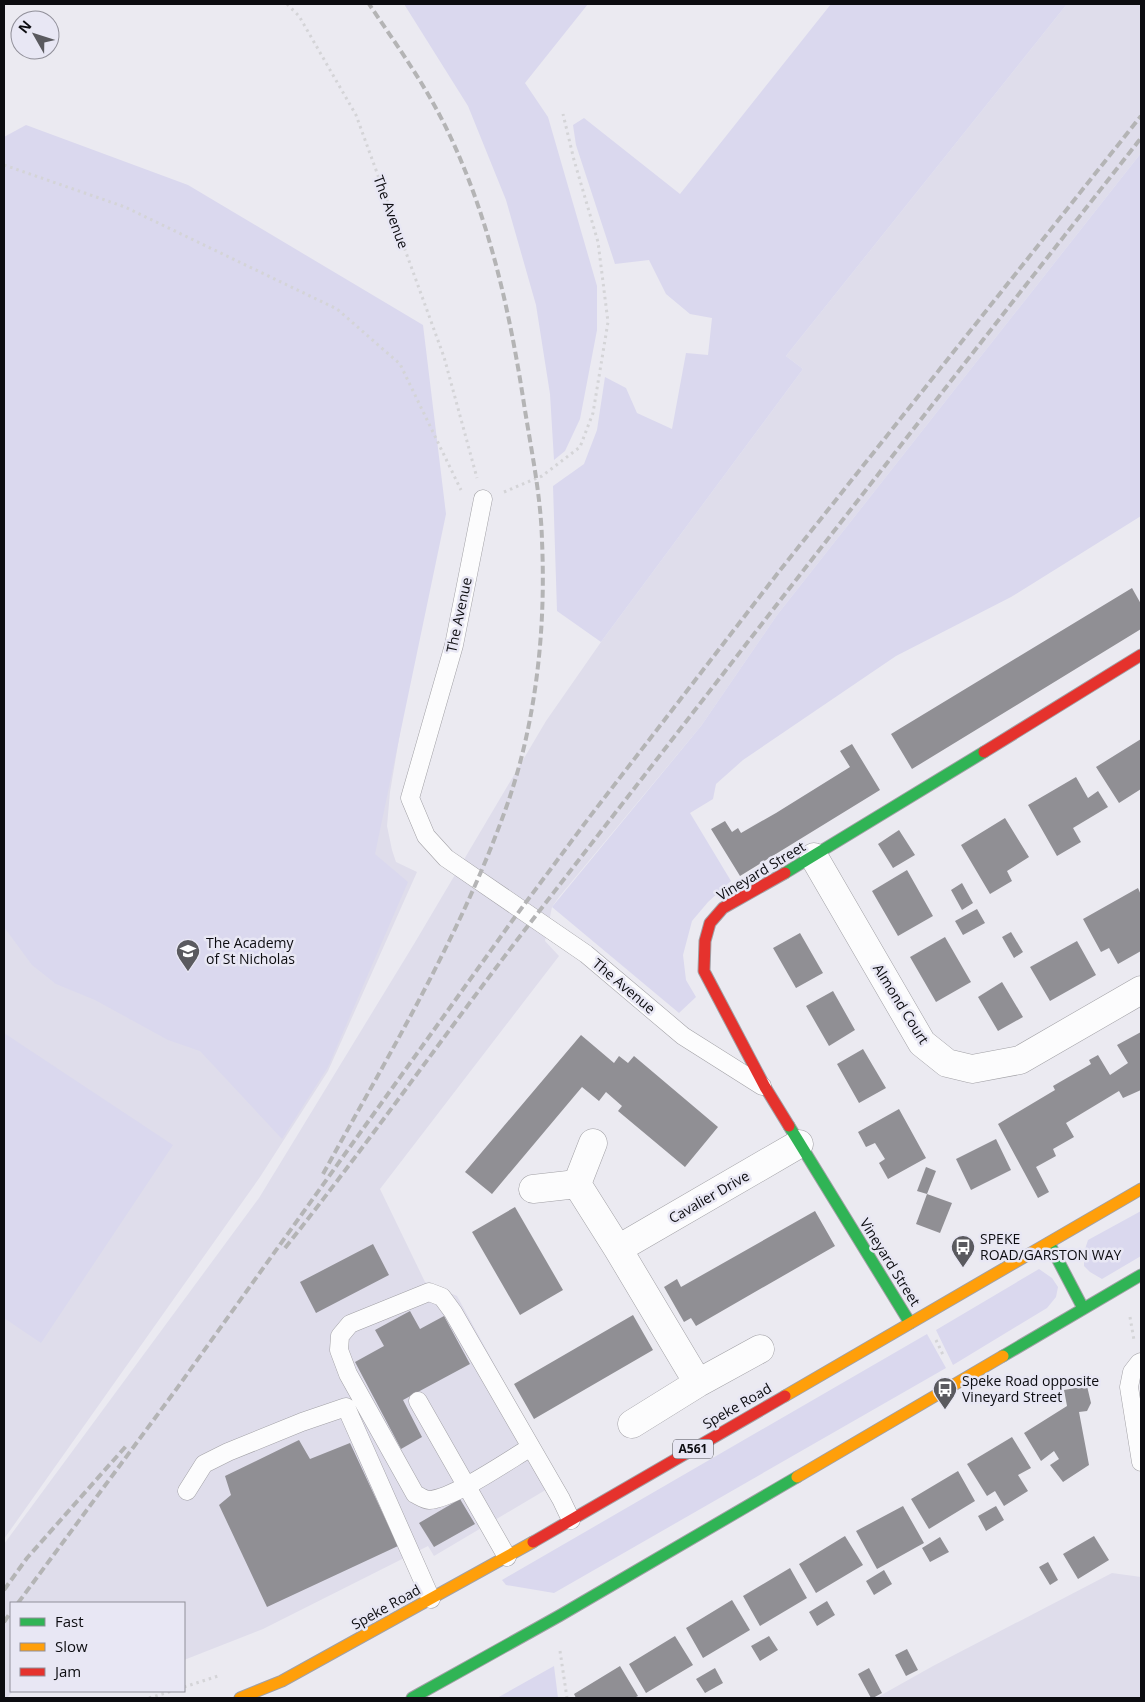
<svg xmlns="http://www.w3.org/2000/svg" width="1145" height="1702" font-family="'Open Sans',sans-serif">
<rect width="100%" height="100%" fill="#ebeaf1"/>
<path fill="#dfddeb" d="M1067 4H1141V153L777 615 701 726 559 897 552 907 545 941 559 956 380 1189 425 1282 457 1296 559 1482 434 1556 428 1546 263 1629 184 1660V1603H11V1691H13L7 1698H4V1544L259 1198 414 944 546 721 601 642 803 369 786 356Z
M4 205 433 537 390 792 387 826 392 850 396 862 417 872 328 1071 260 1177 4 1539Z
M1112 1573 1141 1577V1698H876L933 1666Z"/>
<path fill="#dad8ee" d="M404 4H588L525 83 548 117 597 286V330L580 419 565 451 554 460 550 394 536 305 506 200 468 106Z
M831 4H1067L786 356 803 369 601 642 557 611 553 486 584 464 597 430 605 377 626 388 637 413 672 429 686 353 708 355 712 318 690 314 666 294 649 260 615 264 576 145 573 125 584 118 680 194Z
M26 125 188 185 423 325 446 514 375 854 408 882 328 1067 282 1139 200 1051 168 1040 95 1000 56 984 32 965 4 927V137Z
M1141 153V516L1011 597 896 656 743 760 716 784 713 799 690 813 731 881 708 902 692 921 683 955 686 980 696 997 679 1013 552 907 701 726 777 615Z
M4 1033 173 1145 41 1343 4 1318Z
M1141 1211V1256L1102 1279 1090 1272 1084 1266V1252L1088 1240Z
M1039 1269 1052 1278 1058 1287 1056 1297 1047 1308 953 1365 936 1330Z
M927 1334 946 1368 554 1593 506 1585 502 1580Z
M554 1666 558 1698H497Z"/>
<path fill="#908f94" d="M1132 588 1141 604V629L912 769 891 734Z
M1141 739V789L1119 803 1096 767Z
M852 744 880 790 740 876 711 829 725 821 732 832 738 828 741 833 776 813 850 767 840 751Z
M1076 777 1088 798 1098 791 1108 807 1073 828 1081 842 1057 856 1028 805Z
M1005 818 1029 857 1007 871 1012 881 990 894 961 845Z
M899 830 915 855 893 868 878 844Z
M907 870 933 916 898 936 872 891Z
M962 883 973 903 962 910 951 890Z
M1138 888 1141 895V951L1118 964 1109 948 1101 952 1083 919Z
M977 909 985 923 963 935 955 921Z
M1011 932 1023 952 1014 958 1002 937Z
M800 933 823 973 796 988 773 948Z
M945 937 971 982 936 1002 910 957Z
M1077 941 1096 975 1050 1001 1030 967Z
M1002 982 1023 1017 998 1031 978 997Z
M833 991 855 1030 829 1046 806 1006Z
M1141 1032V1077L1140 1078 1141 1090 1123 1098 1119 1091 1066 1123 1074 1137 1053 1149 1056 1156 1036 1167 1049 1192 1038 1198 998 1124 1055 1090 1053 1086 1091 1064 1089 1060 1098 1055 1110 1075 1128 1063 1117 1045Z
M581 1035 614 1063 619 1056 628 1063 634 1056 718 1127 685 1167 618 1111 622 1106 606 1092 599 1101 582 1087 492 1194 465 1172Z
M863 1049 886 1088 859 1103 837 1064Z
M899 1109 926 1158 888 1179 879 1163 885 1159 875 1143 866 1147 858 1132Z
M996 1139 1011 1170 971 1190 956 1159Z
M926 1167 936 1171 927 1194 917 1191Z
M927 1194 952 1203 940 1233 916 1224Z
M515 1207 563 1290 520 1315 472 1232Z
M815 1211 835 1246 696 1326 691 1318 684 1322 664 1287 677 1279 681 1287Z
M373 1244 389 1275 316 1313 300 1282Z
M410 1311 420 1329 444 1316 470 1364 403 1400 422 1437 401 1449 355 1362 384 1346 375 1330Z
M633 1315 653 1350 534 1419 514 1384Z
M1087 1386 1091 1403 1087 1411 1079 1412 1089 1465 1063 1482 1050 1465 1059 1459 1054 1451 1041 1461 1024 1433 1067 1406 1064 1390Z
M1012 1437 1031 1468 1018 1475 1028 1491 1004 1506 995 1491 987 1496 967 1464Z
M299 1440 310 1459 350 1443 398 1546 267 1607 219 1505 231 1495 225 1476Z
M958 1471 975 1501 929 1529 911 1499Z
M460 1499 475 1524 434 1547 419 1523Z
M903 1506 924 1543 877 1569 856 1531Z
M996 1506 1004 1520 986 1531 978 1516Z
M845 1536 863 1565 816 1593 799 1564Z
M1094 1536 1109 1560 1078 1579 1063 1554Z
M940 1537 949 1552 930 1562 922 1548Z
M1048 1562 1058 1580 1050 1585 1039 1567Z
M790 1568 807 1598 760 1626 743 1596Z
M884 1570 892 1584 874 1595 866 1581Z
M732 1600 750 1630 703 1658 686 1628Z
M827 1601 835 1615 817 1626 809 1612Z
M675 1636 693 1665 646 1693 629 1664Z
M769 1636 778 1650 760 1661 751 1646Z
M907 1649 918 1670 906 1676 895 1655Z
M620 1666 638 1696 634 1698H576L574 1694Z
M715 1668 723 1683 705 1693 696 1679Z
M869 1668 882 1693 873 1698H871L858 1674Z"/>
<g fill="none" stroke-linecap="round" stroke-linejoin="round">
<g stroke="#a1a0a5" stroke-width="19">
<path id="lane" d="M483 499 454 645 410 798 426 836 446 858 586 954 683 1036 762 1086
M1141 1362 1139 1363 1132 1372 1129 1387 1141 1462
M418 1401 507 1557
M531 1447C509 1460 453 1499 429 1500 425 1500 419 1496 415 1494L348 1374 339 1350 340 1336 350 1324 429 1292 442 1297 453 1312 561 1499 571 1520
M187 1491 204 1464 228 1452 302 1422 346 1407 431 1599"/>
</g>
<g stroke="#a1a0a5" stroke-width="29">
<path id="street" d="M814 857 922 1043 947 1063 972 1069 1020 1060 1141 990
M577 1184 593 1143
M533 1189 577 1184 618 1249 799 1144
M618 1249 698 1383
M632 1424 698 1383 760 1349"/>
</g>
<g stroke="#a1a0a5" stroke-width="13">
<path id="fast" d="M785 873 984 752
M789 1126 910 1323
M1049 1243 1083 1308
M1003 1356 1141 1275
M412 1698 559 1616 797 1477"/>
</g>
<g stroke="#a1a0a5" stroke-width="13">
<path id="slow" d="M785 1396 1141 1189
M797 1477 1003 1356
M240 1698 282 1681 533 1542"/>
</g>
<g stroke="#a1a0a5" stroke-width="13">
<path id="jam" d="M984 752 1141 655
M785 873 723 908 710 923 705 941 704 971 765 1087 789 1126
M533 1542 785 1396"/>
</g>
<path stroke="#d4d4d7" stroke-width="3" stroke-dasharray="2.5 4" stroke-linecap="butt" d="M287 4 299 16 356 115 444 357 477 478
M4 165 125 207 337 309 400 364 461 490
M504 492 542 476 580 447 593 413 608 322 598 242 574 160 563 114
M1130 1317 1134 1340
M936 1340 944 1357
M560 1651 567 1698
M184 1687 221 1675
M149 1698 172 1691"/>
<use href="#lane" stroke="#fcfcfd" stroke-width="18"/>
<use href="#street" stroke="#fcfcfd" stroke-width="28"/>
<use href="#fast" stroke="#30b455" stroke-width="11"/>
<use href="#slow" stroke="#ff9f0a" stroke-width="11"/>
<use href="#jam" stroke="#e5322d" stroke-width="11"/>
<path stroke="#b4b4b5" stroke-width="4" stroke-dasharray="8 4" stroke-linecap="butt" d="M323 1174C389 1054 460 937 506 808 536 724 546 630 542 541 541 496 531 449 524 404 510 313 490 222 451 138 429 90 398 47 369 4
M285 1248C374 1136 456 1018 544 905 742 649 941 393 1141 138
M4 1590 27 1558 127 1445
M18 1603 175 1391 512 921 588 819 781 569 1141 116
M4 1622 11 1612"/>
</g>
<defs>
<g id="school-pin" transform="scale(1.25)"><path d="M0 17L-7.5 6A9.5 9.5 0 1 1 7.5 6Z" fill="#5a5a5f" stroke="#e8e7f4"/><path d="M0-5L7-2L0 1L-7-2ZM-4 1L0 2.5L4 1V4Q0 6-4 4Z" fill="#fff"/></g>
<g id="bus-pin" transform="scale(1.25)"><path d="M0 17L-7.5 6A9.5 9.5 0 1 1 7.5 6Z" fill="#5a5a5f" stroke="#e8e7f4"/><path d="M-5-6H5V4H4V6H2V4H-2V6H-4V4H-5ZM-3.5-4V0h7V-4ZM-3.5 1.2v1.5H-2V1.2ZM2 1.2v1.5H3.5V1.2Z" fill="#fff"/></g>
</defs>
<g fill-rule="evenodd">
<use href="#school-pin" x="188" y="951"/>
<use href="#bus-pin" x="963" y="1247"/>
<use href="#bus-pin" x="945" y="1389"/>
</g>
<g text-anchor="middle" stroke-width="5" stroke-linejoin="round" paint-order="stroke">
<rect fill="#e8e7f4" stroke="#4e4e54" stroke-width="1" x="673" y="1439.5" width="40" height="19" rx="4"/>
<g font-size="12" font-weight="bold" fill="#0c0c10">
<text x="693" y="1453">A561</text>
</g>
<g font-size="14" fill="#0c0c10" stroke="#e8e7f4">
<text transform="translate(391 212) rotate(70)" y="5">The Avenue</text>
<text transform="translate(459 615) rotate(-78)" y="5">The Avenue</text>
<text transform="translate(761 871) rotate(-31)" y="5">Vineyard Street</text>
<text transform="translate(624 986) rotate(40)" y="5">The Avenue</text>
<text transform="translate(901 1004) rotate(58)" y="5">Almond Court</text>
<text transform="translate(709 1197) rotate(-30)" y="5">Cavalier Drive</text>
<text transform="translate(890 1262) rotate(58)" y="5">Vineyard Street</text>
<text transform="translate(737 1406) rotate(-30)" y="5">Speke Road</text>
<text transform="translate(386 1607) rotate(-29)" y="5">Speke Road</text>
</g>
<g font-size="14" fill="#0c0c10" stroke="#e8e7f4" text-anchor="start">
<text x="206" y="948">The Academy<tspan x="206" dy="16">of St Nicholas</tspan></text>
<text x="980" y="1244">SPEKE<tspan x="980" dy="16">ROAD/GARSTON WAY</tspan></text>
<text x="962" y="1386">Speke Road opposite<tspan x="962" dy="16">Vineyard Street</tspan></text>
</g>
</g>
<rect width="1145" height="1702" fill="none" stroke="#0c0c10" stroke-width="10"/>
<rect x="10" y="1602" width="175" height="90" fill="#e8e7f4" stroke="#908f99"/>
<rect x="20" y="1618" width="25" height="8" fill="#30b455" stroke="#908f99"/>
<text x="55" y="1627" font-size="15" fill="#0c0c10">Fast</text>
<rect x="20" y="1643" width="25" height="8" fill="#ff9f0a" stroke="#908f99"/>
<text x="55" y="1652" font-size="15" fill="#0c0c10">Slow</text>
<rect x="20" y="1668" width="25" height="8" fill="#e5322d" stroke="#908f99"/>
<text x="55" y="1677" font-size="15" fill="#0c0c10">Jam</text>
<g transform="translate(35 35) rotate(309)"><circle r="24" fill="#e8e7f4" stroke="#908f99"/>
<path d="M0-4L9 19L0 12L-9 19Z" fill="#5a5a5f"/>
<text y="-8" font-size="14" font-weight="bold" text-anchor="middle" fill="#0c0c10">N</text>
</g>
</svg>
